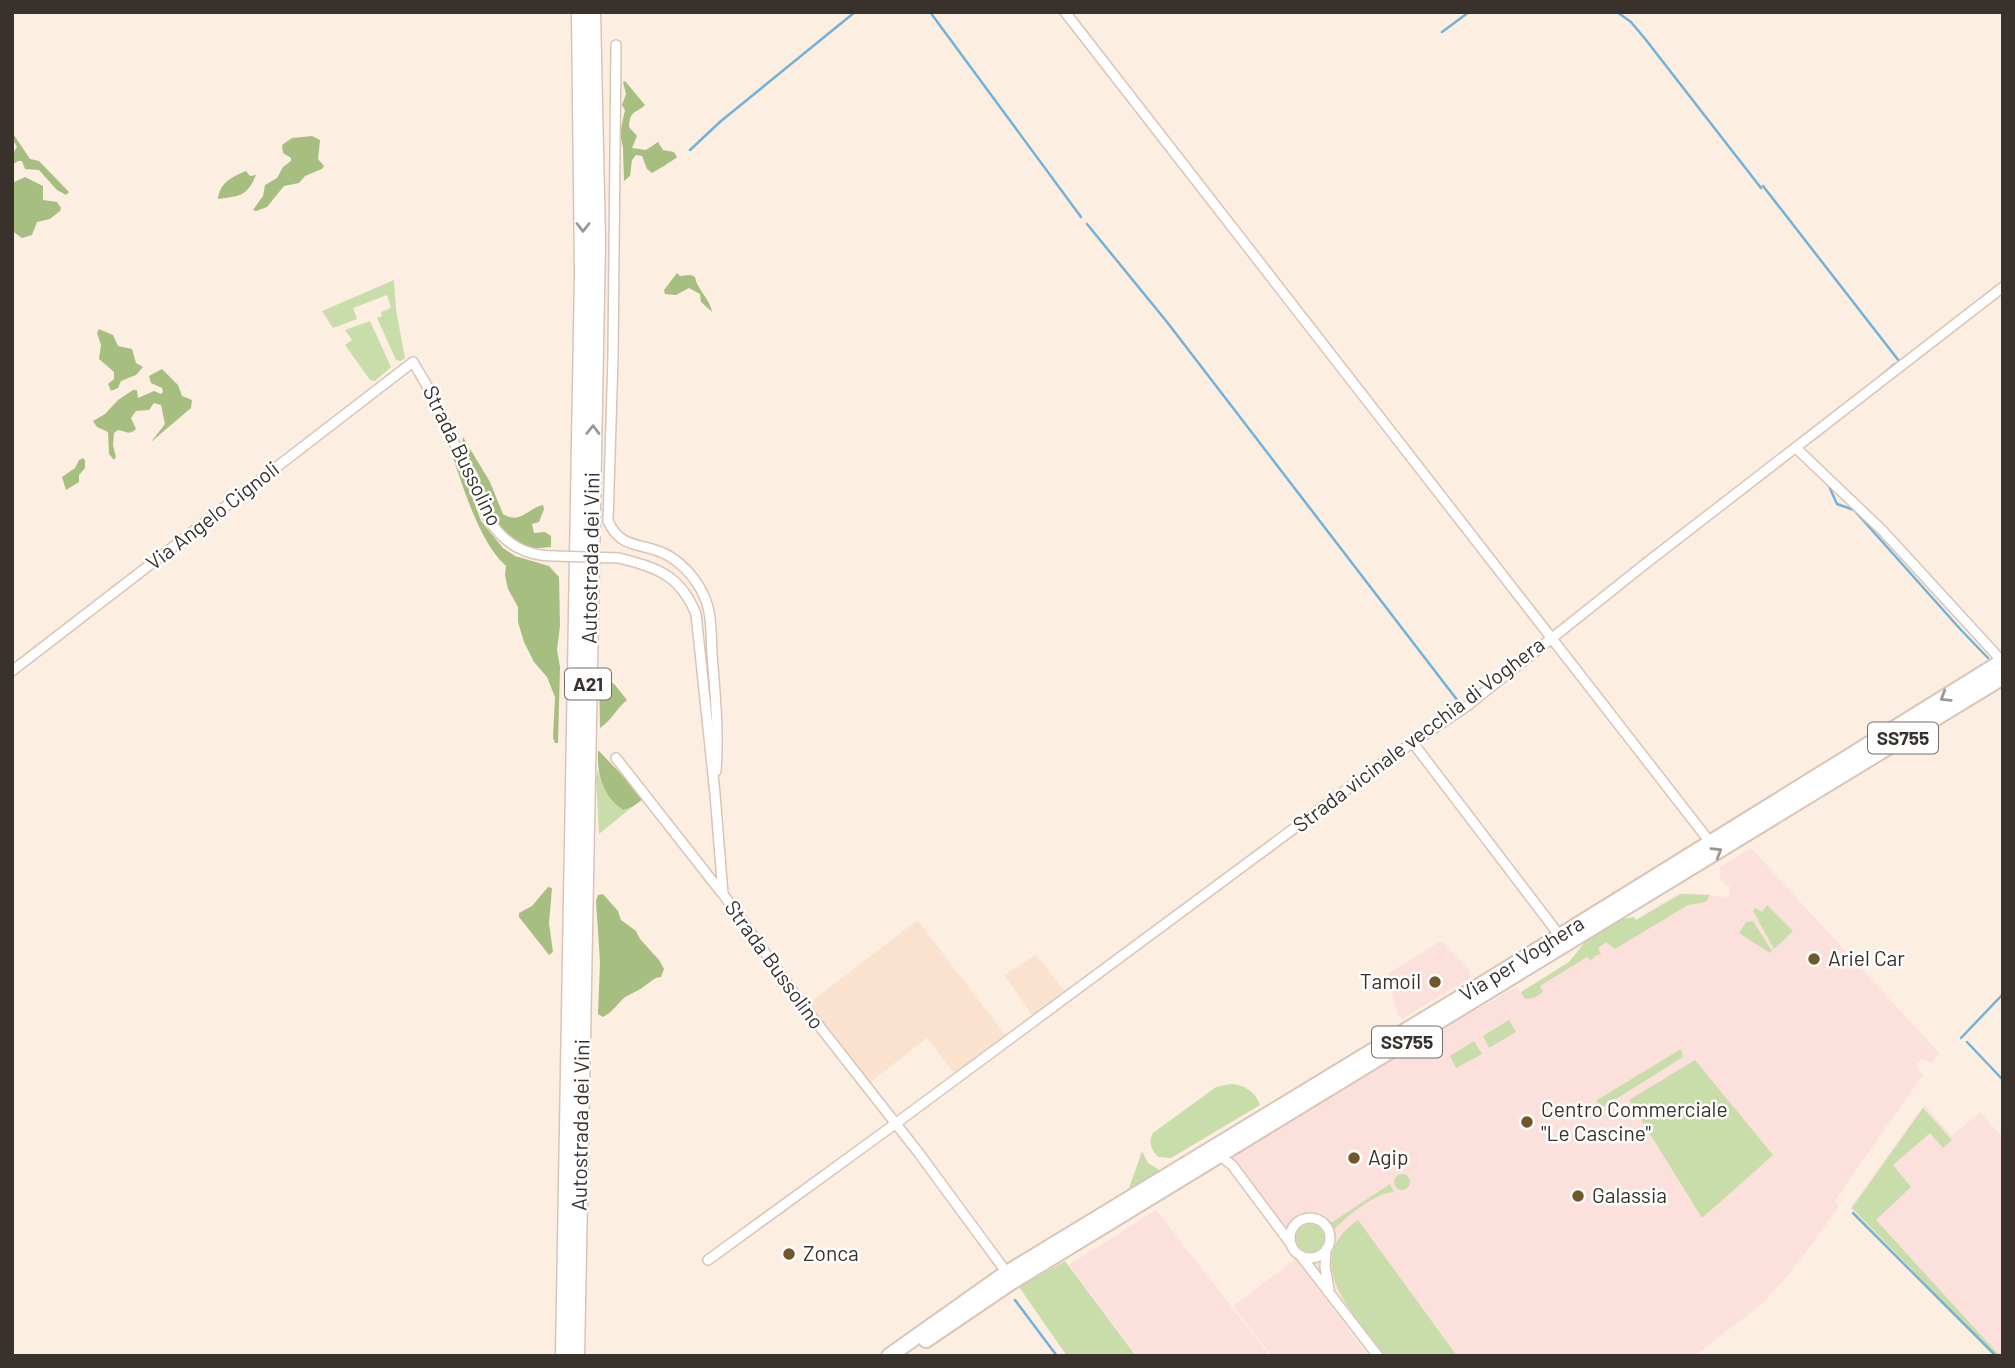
<svg xmlns="http://www.w3.org/2000/svg" width="2015" height="1368" font-family="Barlow,sans-serif">
<rect width="100%" height="100%" fill="#fdeee2"/>
<path fill="#fbe0dc" d="M1751 848 1939 1053 1932 1063 1922 1059 1915 1065 1923 1075 1835 1200 1839 1207 1792 1270 1761 1305 1694 1356H1379L1225 1153 1516 987 1521 992 1677 894 1685 893 1729 897 1730 887 1720 880V867Z
M1439 942 1444 943 1470 971V978L1403 1018 1398 1016 1387 978 1389 973Z
M1924 1105 1952 1136 1980 1112 2003 1138V1356L1997 1354 1850 1208Z
M1156 1210 1270 1356H1137L1069 1265Z
M1294 1260 1298 1262 1368 1356H1272L1233 1306Z"/>
<path fill="#fbe2ce" d="M916 921 919 922 1005 1035 1004 1038 955 1074 927 1038 868 1084 807 1005Z
M1036 955 1065 992 1033 1016 1004 975Z"/>
<path fill="#c9ddaa" d="M394 280 396 310 405 358 401 361 396 360 377 318 382 316 381 312 391 308 387 295 353 308 357 319 333 328 322 311Z
M370 321 391 367 375 381 370 380 345 345 352 340 345 330Z
M598 770C601 787 609 799 623 810L632 807 599 834 596 778Z
M1681 894 1710 895 1706 902 1688 905 1615 949 1606 942 1598 948 1601 954 1595 956 1591 961 1587 957 1540 986 1543 992 1534 998 1525 999 1521 992 1569 962 1588 938 1616 920 1634 917 1636 920Z
M1767 905 1793 931 1774 949 1753 911 1755 908 1762 912Z
M1753 921 1772 951 1770 953 1739 933 1746 922Z
M1509 1020 1516 1032 1489 1048 1483 1036Z
M1474 1041 1482 1054 1456 1068 1450 1056Z
M1681 1049 1683 1057 1592 1114 1597 1100Z
M1695 1060 1773 1155 1702 1218 1629 1100Z
M1230 1084C1244 1084 1256 1092 1260 1105L1171 1158 1158 1157C1151 1149 1148 1142 1153 1133L1216 1087Z
M1923 1108 1952 1140 1943 1148 1930 1133 1893 1165 1911 1187 1876 1220 2000 1356H1996L1852 1208Z
M1142 1151 1148 1163 1161 1171 1128 1191Z
M1394 1182a8 8 0 1 1 16 0a8 8 0 1 1-16 0Z
M1390 1184 1394 1192C1374 1193 1344 1218 1332 1232L1328 1225Z
M1358 1220 1457 1356H1386C1356 1316 1297 1262 1358 1220Z
M1296 1238a14 14 0 1 1 28 0a14 14 0 1 1-28 0Z
M1065 1261 1136 1356H1067L1019 1287Z"/>
<path fill="#a7be81" d="M625 81 645 105C636 114 630 109 629 127L637 136 632 148 646 150 658 142 663 150 674 152 677 157C674 160 656 171 652 173L647 169 642 156 636 155 632 160 630 176 624 181 623 148 620 133 625 110 622 105 626 94 623 82Z
M12 132 30 159 39 161 69 192 66 195 57 190 39 170 25 169 22 161H18L12 165V155L17 147 12 138Z
M312 136 320 140 318 159 324 166 322 169 305 176 299 183 284 186 267 207 256 211 253 210 263 196 265 185 277 178 283 167 291 161V158L283 153 282 145 292 138Z
M246 171 250 176 256 175C247 197 239 196 218 199 220 182 232 177 246 171Z
M25 177 43 186V200L57 202 61 208 60 211 50 219 37 222 32 235 22 238 12 231V183Z
M677 273 680 276 691 275 695 277C697 290 710 298 712 312L701 302 700 294 689 288 676 295 665 294 664 290Z
M99 329 113 335 118 346 132 349 136 363 143 367 136 375 121 381 118 388 111 391 108 384 114 379V372L99 359 101 345 97 333Z
M162 369 178 385 182 396 192 400 191 408 151 442 165 424 161 405 154 403 149 410 136 411 131 418 136 429C129 436 126 431 118 430L114 433 113 445 116 457 114 460 109 454 108 432 97 427 93 421 105 414 118 400 133 390H137L138 398 154 391 161 394 163 392 162 388 151 383 149 376Z
M463 437 490 482 503 514C520 525 528 508 543 505L544 509 539 522 532 524 534 533 545 532 551 536V547L527 549 498 526 486 507 478 474 461 449Z
M451 452 462 470 481 521 503 548 515 556 549 566 559 577 560 626 557 650 560 667 558 743H555L553 738 555 697 547 677 534 662 524 642 518 622V607L508 589 505 575 506 566C479 542 463 486 451 452Z
M83 458 85 460V468L79 475V482L66 490 62 477 75 468 79 460Z
M601 673 615 685 627 700C617 708 611 721 600 728L599 676Z
M598 750 642 796V800L632 807 623 810C602 795 597 775 598 750Z
M548 887 552 888 549 923 553 952 549 955 519 917V913L532 906Z
M603 894 618 911 621 920 636 931 640 939 659 960 664 969 661 977C653 978 652 981 646 985 640 990 632 993 625 997 617 1004 613 1012 603 1017L598 1014 600 962 596 901 598 895Z"/>
<g fill="none" stroke-linecap="round" stroke-linejoin="round">
<path stroke="#72b2d9" stroke-width="2.5" d="M930 12 1081 217
M1617 12 1631 22 1646 40 1761 188
M1442 32 1469 12
M690 150 721 121 855 12
M1763 186 1899 361
M1087 224 1167 322 1461 705
M1876 380 1895 364
M1828 484 1837 504 1854 510 1961 630 1988 658
M1961 1038 2003 994
M1967 1042 2003 1080
M1853 1213 1996 1356
M1015 1300 1057 1356"/>
<g stroke="#d8c5b7" stroke-width="12">
<path id="minor" d="M1065 12 1710 842
M616 45 613 357 608 521C622 552 644 541 669 556 684 565 697 580 704 596 712 613 711 635 712 654 715 693 719 732 716 771
M1796 448 1882 530 2002 661
M619 558C658 568 680 575 696 614L715 794 723 894 802 1004 918 1152 1007 1273
M12 671 413 362 433 396 489 520C505 544 525 556 554 556
M1413 743 1560 936
M616 758 721 892
M1220 1156 1232 1165 1291 1244
M1290 1238a20 20 0 1 1 40 0a20 20 0 1 1-40 0Z
M1326 1249 1325 1267 1329 1289
M1300 1255 1378 1356
M708 1260 895 1124 1381 764 1467 706 1645 564 2003 287"/>
</g>
<g stroke="#d8c5b7" stroke-width="18">
<path id="primary" d="M926 1340 1010 1283 2003 677
M889 1356 1002 1276 1476 988 2003 661"/>
</g>
<g stroke="#d8c5b7" stroke-width="19">
<path id="motorway" d="M564 1356 583 273 580 12
M576 1356 597 242 592 12"/>
</g>
<use href="#minor" stroke="#fff" stroke-width="9"/>
<use href="#primary" stroke="#fff" stroke-width="14"/>
<use href="#motorway" stroke="#fff" stroke-width="16"/>
<g stroke="#d8c5b7" stroke-width="12" stroke-linecap="butt">
<path id="minor-bridge" d="M554 556 619 558"/>
</g>
<use href="#minor-bridge" stroke="#fff" stroke-width="9"/>
</g>
<defs><path id="oneway-chevron" d="M-2-3.5L2.5 0L-2 3.5" fill="none" stroke-width="1.6" stroke-linecap="round" stroke-linejoin="round" transform="scale(1.75)"/></defs>
<g stroke="#9c9896">
<use href="#oneway-chevron" transform="translate(583 227) rotate(90)"/>
<use href="#oneway-chevron" transform="translate(593 430) rotate(-89)"/>
<use href="#oneway-chevron" transform="translate(1945 697) rotate(148)"/>
<use href="#oneway-chevron" transform="translate(1717 852) rotate(-31)"/>
</g>
<g fill="#725729" stroke="#fff" stroke-width="2.5">
<circle cx="1814" cy="959" r="7"/>
<circle cx="1435" cy="982" r="7"/>
<circle cx="1527" cy="1122" r="7"/>
<circle cx="1354" cy="1158" r="7"/>
<circle cx="1578" cy="1196" r="7"/>
<circle cx="789" cy="1254" r="7"/>
</g>
<g text-anchor="middle" stroke-width="5" stroke-linejoin="round" paint-order="stroke">
<g fill="#fff" stroke="#746f6b" stroke-width="2">
<rect x="565" y="668.5" width="46" height="31" rx="5"/>
<rect x="1868" y="722.5" width="70" height="31" rx="5"/>
<rect x="1372" y="1026.5" width="70" height="31" rx="5"/>
</g>
<g font-size="19" font-weight="bold" fill="#39312c">
<text x="588" y="691">A21</text>
<text x="1903" y="745">SS755</text>
<text x="1407" y="1049">SS755</text>
</g>
<g font-size="21" fill="#39312c" stroke="#fff">
<text transform="translate(462 456) rotate(64)" y="7">Strada Bussolino</text>
<text transform="translate(213 516) rotate(-38)" y="7">Via Angelo Cignoli</text>
<text transform="translate(591 558) rotate(-89)" y="7">Autostrada dei Vini</text>
<text transform="translate(1419 735) rotate(-37)" y="7">Strada vicinale vecchia di Voghera</text>
<text transform="translate(1522 959) rotate(-32)" y="7">Via per Voghera</text>
<text transform="translate(774 965) rotate(54)" y="7">Strada Bussolino</text>
<text transform="translate(581 1125) rotate(-89)" y="7">Autostrada dei Vini</text>
</g>
<g font-size="21" fill="#39312c" stroke="#fff" text-anchor="start">
<text x="1828" y="966">Ariel Car</text>
<text x="1421" y="989" text-anchor="end">Tamoil</text>
<text x="1541" y="1117">Centro Commerciale<tspan x="1541" dy="24">"Le Cascine"</tspan></text>
<text x="1368" y="1165">Agip</text>
<text x="1592" y="1203">Galassia</text>
<text x="803" y="1261">Zonca</text>
</g>
</g>
<rect width="2015" height="1368" fill="none" stroke="#39312c" stroke-width="28"/>
</svg>
